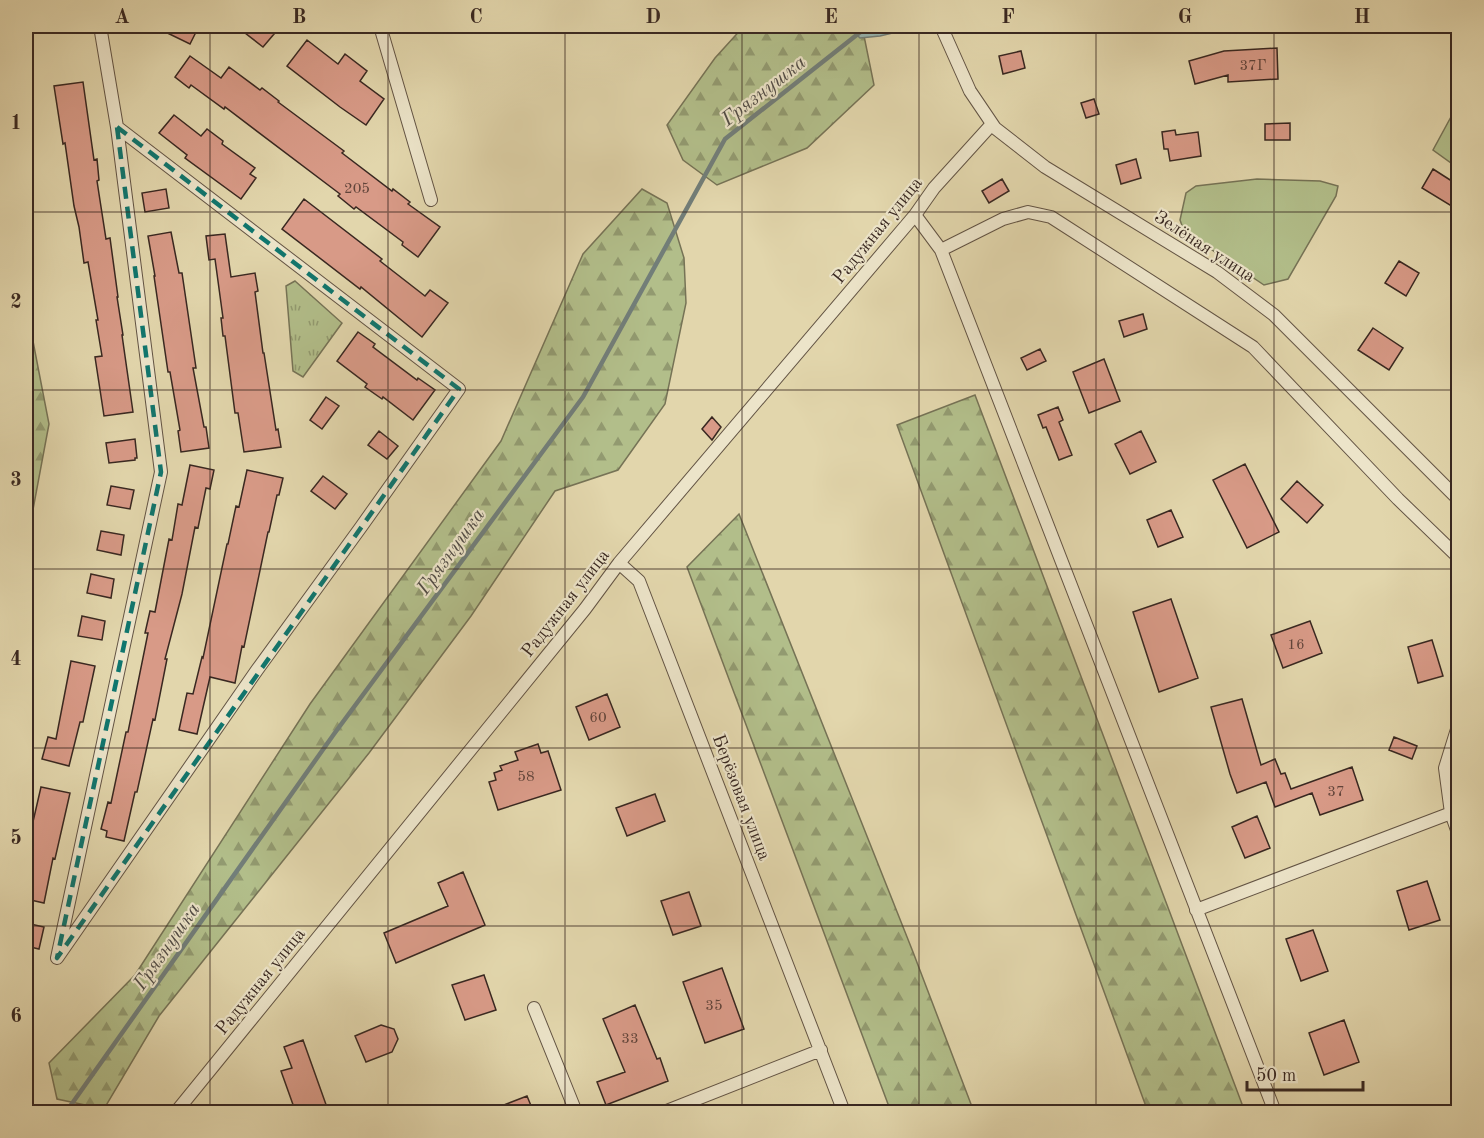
<svg xmlns="http://www.w3.org/2000/svg" width="1484" height="1138" font-family="'Old Standard TT',serif">
<defs>
<pattern id="forest-firs" width="22" height="20" patternUnits="userSpaceOnUse" patternTransform="scale(1.5)"><rect width="22" height="20" fill="#b2be8a"/><path d="M5 1l3.5 6h-7zM16 11l3.5 6h-7z" fill="#929a70"/></pattern>
<pattern id="park-tufts" width="24" height="20" patternUnits="userSpaceOnUse" patternTransform="scale(1.5)"><rect width="24" height="20" fill="#b2be8a"/><path d="M3 7l-1-3M5 7V3M7 7l1-3M15 17l-1-3M17 17v-4M19 17l1-3" fill="none" stroke="#929a70"/></pattern>
<pattern id="water-ripples" width="26" height="14" patternUnits="userSpaceOnUse" patternTransform="scale(1.5)"><rect width="26" height="14" fill="#98b7b3"/><path d="M2 4q2-2 4 0t4 0M15 11q2-2 4 0t4 0" fill="none" stroke="#7d9591"/></pattern>
</defs>
<rect width="100%" height="100%" fill="#e2d6ac"/>
<filter id="stains"><feTurbulence type="fractalNoise" baseFrequency=".00333" numOctaves="4"/><feColorMatrix values="0 0 0 0 .2 0 0 0 0 .09 0 0 0 0 .02 0 0 0 .5 -.17"/></filter>
<radialGradient id="worn" r=".72"><stop offset=".6" stop-color="#630" stop-opacity="0"/><stop offset="1" stop-color="#630" stop-opacity=".3"/></radialGradient>
<path fill="url(#forest-firs)" stroke="#767356" stroke-width="1.5" d="M744 26H862L874 85 807 148 717 185 683 160 667 125 715 58Z
M642 189 667 203 684 258 686 303 665 404 618 470 555 491 471 616 369 753 159 1016 104 1109 57 1099 49 1063 135 975 310 704 501 441 583 254Z
M26 305 49 424 26 547Z
M975 395 1245 1112H1148L897 425Z
M739 514 913 952 974 1112H891L687 567Z"/>
<path fill="url(#park-tufts)" stroke="#767356" stroke-width="1.5" d="M295 281 342 323 303 377 293 371 286 286Z"/>
<path fill="#b2be8a" stroke="#767356" stroke-width="1.5" d="M1458 104V168L1433 150Z
M1257 179 1320 181 1338 186 1336 196 1288 279 1264 285 1184 231 1180 220 1186 193 1196 186Z"/>
<path fill="url(#water-ripples)" stroke="#727e79" stroke-width="1.5" d="M851 26H893V33L880 36 860 38 852 30Z"/>
<g fill="none" stroke-linecap="round" stroke-linejoin="round">
<path stroke="#727e79" stroke-width="4.5" d="M66 1112 334 734 583 397 725 139 868 26"/>
</g>
<path fill="#d89a87" stroke="#392821" stroke-width="1.5" d="M153 26H199L190 44Z
M236 26H264L274 34 263 47Z
M307 40 338 64 345 54 367 71 360 81 384 99 366 125 340 107 287 66Z
M1277 48 1278 79 1228 82V75L1195 84 1189 61 1224 51Z
M1021 51 1025 68 1003 74 999 56Z
M190 56 221 78 229 67 260 90 262 88 279 101 278 102 344 151 342 153 392 191 393 189 410 202 408 204 440 227 418 257 402 245 403 242 356 207 354 209 338 196 340 194 225 107 224 109 191 85 189 88 175 77Z
M83 82 94 160 97 159 99 180 97 181 106 239 110 238 118 297H117L123 335H122L133 412 104 416 95 357 102 356 96 320H98L88 262 84 263 79 227 74 206 65 143 63 144 54 86Z
M1094 99 1099 114 1086 118 1081 103Z
M174 115 201 136 207 129 223 141 222 144 255 168 250 174 256 178 241 199 185 158 187 155 159 133Z
M1290 123V140H1265V124Z
M1175 130 1176 135 1198 132 1201 156 1170 161 1168 149H1164L1162 132Z
M1136 159 1141 178 1121 184 1116 165Z
M1433 169 1458 185V210L1422 188Z
M1002 179 1009 191 989 203 982 191Z
M166 189 169 208 145 212 142 193Z
M304 199 382 259 380 261 425 296 430 290 448 303 422 337 361 287 360 289 282 229Z
M171 232 179 273H182L196 368H193L204 427H206L209 448 181 452 178 431 180 430 170 372H168L154 276H155L148 236Z
M225 234 231 277 255 273 258 291 255 292 263 353H264L276 430 278 429 281 447 244 452 238 413H235L225 336H223L221 318H223L215 259 209 260 206 236Z
M1399 261 1419 273 1406 296 1385 283Z
M1143 314 1147 329 1124 337 1119 321Z
M1373 328 1403 348 1389 370 1358 350Z
M358 332 375 344 373 347 417 380 418 378 435 390 413 420 383 397 382 399 365 387 367 384 337 361Z
M1040 349 1046 361 1027 370 1021 358Z
M1104 359 1120 401 1089 413 1073 372Z
M326 397 339 406 322 429 310 420Z
M1058 407 1063 420 1059 422 1072 455 1059 460 1046 427 1043 428 1038 415Z
M712 417 721 427 712 440 702 429Z
M379 431 398 446 387 459 368 445Z
M1141 431 1156 462 1130 474 1115 444Z
M135 439 137 458H135V460L109 463 106 443Z
M1245 464 1279 532 1247 548 1213 480Z
M190 465 214 470 210 489 206 488 198 528 195 527 182 594 165 659H167L155 720 153 719 137 792H135L124 841 106 837 107 831 101 829 108 802 111 803 126 732H128L148 633H145L150 611 155 612 169 539 172 540 178 504 182 505Z
M247 470 283 478 279 495H277L269 532H268L244 647 242 646 235 683 210 677 197 734 179 730 187 693 193 694 202 657 203 658 227 544H228L236 506 239 507Z
M323 476 347 494 335 509 311 491Z
M1297 481 1323 505 1307 523 1281 499Z
M111 486 134 490 130 509 107 505Z
M1171 510 1183 537 1158 547 1147 520Z
M101 531 124 535 121 555 97 550Z
M91 574 114 579 111 598 87 593Z
M1171 599 1198 678 1159 692 1133 612Z
M82 616 105 621 102 640 78 636Z
M1310 621 1322 653 1283 668 1271 635Z
M1432 640 1443 676 1418 683 1408 647Z
M71 661 95 666 83 722H80L69 766 42 759 48 737 56 739Z
M607 694 620 727 589 740 576 707Z
M1242 699 1261 765 1275 759 1281 774 1285 773 1291 789 1352 767 1363 800 1320 815 1312 793 1275 807 1266 782 1237 793 1230 774 1211 707Z
M1394 737 1417 746 1412 759 1389 750Z
M538 744 541 753 548 751 561 790 498 810 489 782 496 780 494 773 502 770 500 766 518 760 515 752Z
M41 787 70 793 55 859 53 858 44 903 26 899V852Z
M655 794 665 821 627 836 616 808Z
M1257 816 1270 848 1245 858 1232 827Z
M463 872 485 925 396 963 384 933 448 906 438 883Z
M1427 881 1440 920 1409 930 1397 891Z
M689 892 701 926 673 935 661 901Z
M26 923 44 927 39 949 26 946Z
M1313 930 1328 971 1301 981 1286 939Z
M722 968 744 1029 705 1043 683 982Z
M484 975 496 1010 465 1020 452 985Z
M635 1005 657 1059 660 1058 668 1081 606 1105 597 1082 625 1072 603 1019Z
M1344 1020 1359 1062 1324 1075 1309 1033Z
M381 1025 394 1029 398 1039 392 1052 366 1062 355 1036Z
M303 1040 329 1113H296L281 1071 292 1068 284 1047Z
M527 1096 534 1113H486V1112Z"/>
<g fill="none" stroke-linecap="round" stroke-linejoin="round">
<g stroke="#635444" stroke-width="14">
<path id="street" d="M100 26 117 127 161 472 57 958 257 670 361 527 459 389 117 127
M380 26 431 200
M941 26 970 91 995 128 1045 167 1217 272 1274 315 1458 499
M915 215 941 250 1275 1112
M941 250 1003 219 1028 212 1051 217 1253 347 1398 499 1458 557
M619 563 639 581 844 1112
M1458 726 1445 768 1451 813 1458 833
M1196 910 1451 813
M534 1008 576 1112
M176 1112 585 609 619 563 915 215 934 188 992 124
M664 1112 821 1050"/>
</g>
<use href="#street" stroke="#ece4c9" stroke-width="12"/>
</g>
<path fill="none" stroke="#0f766e" stroke-width="4.5" stroke-dasharray="12 8" stroke-linejoin="round" d="M117 127 459 389 57 958 161 472Z"/>
<path fill="none" stroke="#392821" stroke-width="1.5" stroke-opacity="0.55" d="M210 26V1112M388 26V1112M565 26V1112M742 26V1112M919 26V1112M1096 26V1112M1274 26V1112M26 212H1458M26 390H1458M26 569H1458M26 748H1458M26 926H1458"/>
<g text-anchor="middle" stroke-width="4.5" stroke-linejoin="round" paint-order="stroke">
<g font-size="15" fill="#61443a">
<text x="1253" y="70">37Г</text>
<text x="357" y="193">205</text>
<text x="1296" y="649">16</text>
<text x="598" y="722">60</text>
<text x="526" y="781">58</text>
<text x="1336" y="796">37</text>
<text x="714" y="1010">35</text>
<text x="630" y="1043">33</text>
</g>
<g font-size="18" fill="#392821" stroke="#ece4c9">
<text transform="translate(877 230) rotate(-51)" y="6">Радужная улица</text>
<text transform="translate(1205 246) rotate(33)" y="6">Зелёная улица</text>
<text transform="translate(565 603) rotate(-52)" y="6">Радужная улица</text>
<text transform="translate(742 797) rotate(69)" y="6">Берёзовая улица</text>
<text transform="translate(260 981) rotate(-51)" y="6">Радужная улица</text>
</g>
<g font-size="20" font-style="italic" fill="#514c46" stroke="#ece4c9">
<text transform="translate(763 90) rotate(-38)" y="7">Грязнушка</text>
<text transform="translate(450 551) rotate(-54)" y="7">Грязнушка</text>
<text transform="translate(166 946) rotate(-55)" y="7">Грязнушка</text>
</g>
</g>
<rect width="1484" height="1138" fill="none" stroke="#e2d6ac" stroke-width="66"/>
<path d="M1247 1081v9h116v-9" fill="none" stroke="#392821" stroke-width="3"/>
<text x="1256" y="1081" font-size="18" fill="#392821" stroke="#ece4c9" stroke-width="4.5" paint-order="stroke">50 m</text>
<rect x="33" y="33" width="1418" height="1072" fill="none" stroke="#392821" stroke-width="2"/>
<g font-size="20" text-anchor="middle" font-weight="bold" fill="#392821">
<text x="122" y="23">A</text>
<text x="299" y="23">B</text>
<text x="476" y="23">C</text>
<text x="653" y="23">D</text>
<text x="831" y="23">E</text>
<text x="1008" y="23">F</text>
<text x="1185" y="23">G</text>
<text x="1362" y="23">H</text>
<text x="16" y="129">1</text>
<text x="16" y="308">2</text>
<text x="16" y="486">3</text>
<text x="16" y="665">4</text>
<text x="16" y="844">5</text>
<text x="16" y="1022">6</text>
</g>
<rect width="100%" height="100%" filter="url(#stains)"/>
<rect width="100%" height="100%" fill="url(#worn)"/>
</svg>
